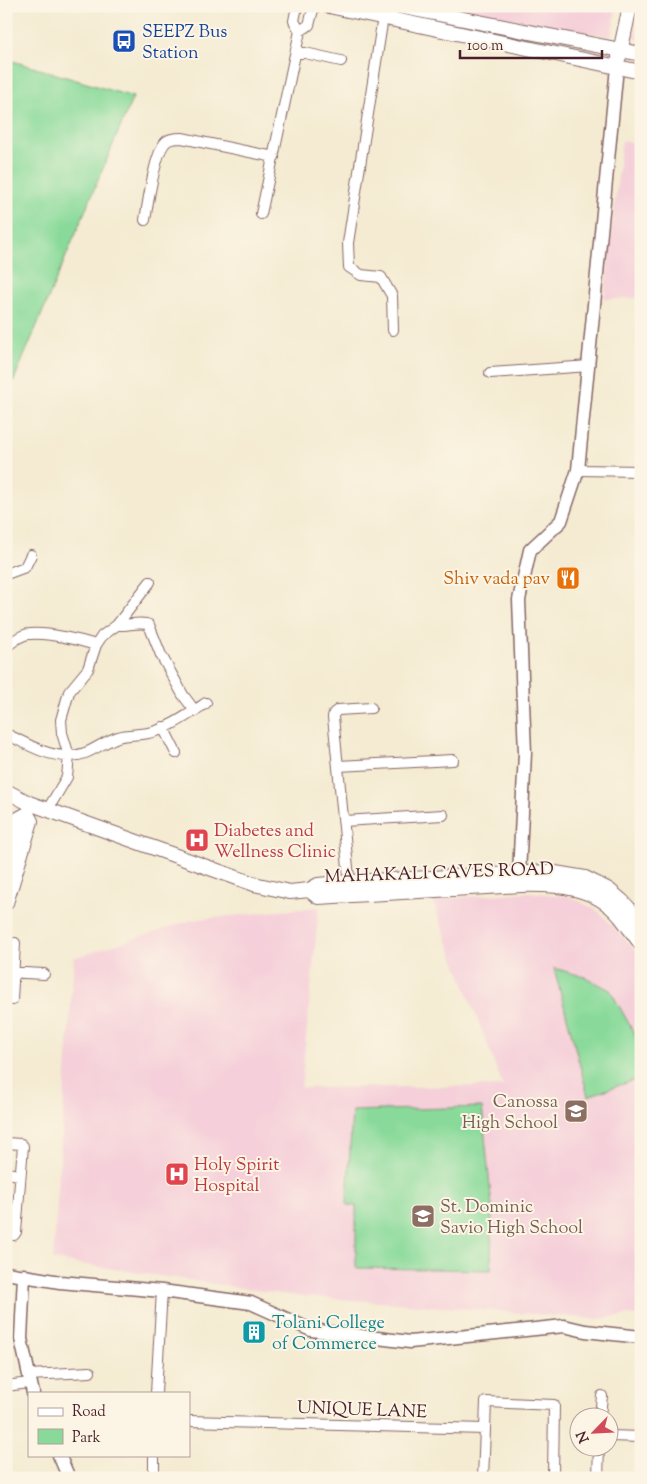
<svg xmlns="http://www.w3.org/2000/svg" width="647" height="1484" font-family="'Sorts Mill Goudy',serif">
<rect width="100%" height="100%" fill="#fcf5e5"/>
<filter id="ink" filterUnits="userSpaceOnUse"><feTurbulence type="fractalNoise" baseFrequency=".02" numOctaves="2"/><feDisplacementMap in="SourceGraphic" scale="10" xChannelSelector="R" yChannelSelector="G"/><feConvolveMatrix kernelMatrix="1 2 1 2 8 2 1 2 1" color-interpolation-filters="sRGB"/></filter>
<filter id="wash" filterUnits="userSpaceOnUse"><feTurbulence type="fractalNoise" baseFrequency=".0096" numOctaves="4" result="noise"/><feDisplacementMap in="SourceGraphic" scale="20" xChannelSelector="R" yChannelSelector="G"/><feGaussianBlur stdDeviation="1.12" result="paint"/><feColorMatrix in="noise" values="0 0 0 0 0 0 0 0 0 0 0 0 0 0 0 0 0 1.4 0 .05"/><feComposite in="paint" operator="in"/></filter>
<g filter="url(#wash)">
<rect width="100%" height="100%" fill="#f4ebd2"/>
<path fill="#f5cfd9" d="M438 6H617L611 37Z
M640 6H641V40L633 38Z
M622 141 641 143V298L604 299Z
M528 892 571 897 598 911 641 956V1317L632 1315 596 1319 289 1295 53 1260 74 958 192 920 319 907 301 1088 503 1086 432 900Z"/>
<path fill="#89da9a" stroke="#6a7c62" d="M6 59 133 97 6 399Z
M554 968 585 977 610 990 641 1045V1078L588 1096Z
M482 1107 492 1207 491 1270 356 1268V1206L347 1205 352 1111Z"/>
</g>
<g filter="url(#ink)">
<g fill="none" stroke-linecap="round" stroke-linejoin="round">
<g stroke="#866665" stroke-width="12">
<path id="minor" d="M383 17 348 243 349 267 361 275 381 277 392 296 393 330
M300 31 309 25 314 6
M296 51 341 61
M261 214 300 31 294 21 297 6
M145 220C148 204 155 149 167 141 171 138 177 138 182 138L274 157
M490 373 589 366
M578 470 641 471
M6 574 25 567 31 555
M117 625C127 626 141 621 149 625L161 655 183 695 195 711
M6 648C11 642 22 634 30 634 46 632 80 640 96 645
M163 727 176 753
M6 734C26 743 45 756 68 756 87 757 100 743 118 737 128 734 138 735 148 733 167 730 191 713 206 703
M338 766 453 760
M48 809 67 777 69 756 62 733 61 720 69 692 88 669 96 645 102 636 117 625 150 582
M344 821 443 815
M350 888 333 717 334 713 338 710 371 708
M6 972 44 974
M12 1000 15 943
M6 1143 21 1144 23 1146 16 1232 14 1235 6 1234
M6 1173 20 1175
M6 1209 18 1210
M28 1375 90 1372
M6 1386 29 1383
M156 1393 162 1291
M600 1416 602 1396
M189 1421 485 1429 483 1478
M485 1429 486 1402 554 1405 553 1478
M610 1436 641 1437
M154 1478V1455
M598 1478 599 1446"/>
</g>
<g stroke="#866665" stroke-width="15">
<path id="tertiary" d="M519 874 525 753 519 600 530 550 561 521 578 470 617 67
M6 1273 60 1282 162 1291 251 1303 311 1330 410 1342 564 1326 585 1331 641 1337
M24 1275 21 1339 33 1393
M59 1455 69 1478"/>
</g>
<g stroke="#866665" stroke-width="16">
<path id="secondary" d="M329 6 641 72
M398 6 641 54
M619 57 630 6
M6 791 29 803 254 884 290 892 309 890 318 885 350 882 549 872 585 878 609 890 622 901 641 922
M6 861 18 819 27 814
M309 890 318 897 521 885C557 884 595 886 620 916 627 925 634 934 641 944
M6 903 31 821 27 814"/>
</g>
<use href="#minor" stroke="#fff" stroke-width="10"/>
<use href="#tertiary" stroke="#fff" stroke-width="12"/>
<use href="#secondary" stroke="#fff" stroke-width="14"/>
</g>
</g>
<defs>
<g id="bus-square" transform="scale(1.25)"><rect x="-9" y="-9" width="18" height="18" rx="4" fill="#1a4fb4" stroke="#fcf5e5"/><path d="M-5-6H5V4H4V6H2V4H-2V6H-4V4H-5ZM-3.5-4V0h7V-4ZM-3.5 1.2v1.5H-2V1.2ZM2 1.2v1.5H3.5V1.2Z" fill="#fff"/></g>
<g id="restaurant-square" transform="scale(1.25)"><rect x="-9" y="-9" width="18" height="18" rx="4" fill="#e8710a" stroke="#fcf5e5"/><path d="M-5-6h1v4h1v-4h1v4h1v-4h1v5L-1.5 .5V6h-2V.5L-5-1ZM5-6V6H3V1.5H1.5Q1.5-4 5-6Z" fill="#fff"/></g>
<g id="hospital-square" transform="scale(1.25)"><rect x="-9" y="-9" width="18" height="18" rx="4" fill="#e0444e" stroke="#fcf5e5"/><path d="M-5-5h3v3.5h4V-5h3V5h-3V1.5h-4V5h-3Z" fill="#fff"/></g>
<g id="school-square" transform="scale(1.25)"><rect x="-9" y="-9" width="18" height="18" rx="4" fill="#8d6e63" stroke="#fcf5e5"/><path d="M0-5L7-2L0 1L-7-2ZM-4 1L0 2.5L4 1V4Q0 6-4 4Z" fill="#fff"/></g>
<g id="building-square" transform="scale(1.25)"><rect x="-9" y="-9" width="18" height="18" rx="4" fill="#0f9aa8" stroke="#fcf5e5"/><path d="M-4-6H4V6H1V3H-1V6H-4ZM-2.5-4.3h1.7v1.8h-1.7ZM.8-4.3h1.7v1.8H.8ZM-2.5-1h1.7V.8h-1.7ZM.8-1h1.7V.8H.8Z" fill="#fff"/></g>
</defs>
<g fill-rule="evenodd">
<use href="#bus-square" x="124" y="41"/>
<use href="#restaurant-square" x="568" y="578"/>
<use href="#hospital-square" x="197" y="840"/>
<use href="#school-square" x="576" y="1111"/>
<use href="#hospital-square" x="177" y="1174"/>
<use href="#school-square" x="423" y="1216"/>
<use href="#building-square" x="254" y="1332"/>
</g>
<g text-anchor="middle" stroke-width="4" stroke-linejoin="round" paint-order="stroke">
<g font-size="18" fill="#164399" stroke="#fcf5e5" text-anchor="start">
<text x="142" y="37">SEEPZ Bus<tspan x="142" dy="21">Station</tspan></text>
</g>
<g font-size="18" fill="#c56008" stroke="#fcf5e5" text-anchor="end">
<text x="550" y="584">Shiv vada pav</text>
</g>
<g font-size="18" fill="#be3a42" stroke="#fcf5e5" text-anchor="start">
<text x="214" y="836">Diabetes and<tspan x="214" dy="21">Wellness Clinic</tspan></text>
<text x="194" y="1170">Holy Spirit<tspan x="194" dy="21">Hospital</tspan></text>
</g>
<g font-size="18" fill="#4a1f2b" stroke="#fcf5e5">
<text transform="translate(439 872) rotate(-2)" y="6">MAHAKALI CAVES ROAD</text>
<text transform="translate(362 1409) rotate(2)" y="6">UNIQUE LANE</text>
</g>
<g font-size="18" fill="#785e54" stroke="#fcf5e5" text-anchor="end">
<text x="558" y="1107">Canossa<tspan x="558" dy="21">High School</tspan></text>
<text x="440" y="1212" text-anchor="start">St. Dominic<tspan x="440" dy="21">Savio High School</tspan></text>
</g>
<g font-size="18" fill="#0d838f" stroke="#fcf5e5" text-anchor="start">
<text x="272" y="1328">Tolani College<tspan x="272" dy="21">of Commerce</tspan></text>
</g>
</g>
<rect width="647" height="1484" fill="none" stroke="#fcf5e5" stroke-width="25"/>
<rect x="28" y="1392" width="162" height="65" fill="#fcf5e5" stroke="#b59f9b"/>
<rect x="38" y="1408" width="25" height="8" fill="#ffffff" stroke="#b59f9b"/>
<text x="72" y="1416" font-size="15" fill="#4a1f2b">Road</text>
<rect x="38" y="1429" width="25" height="15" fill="#89da9a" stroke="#b59f9b"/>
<text x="72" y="1442" font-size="15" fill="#4a1f2b">Park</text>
<g transform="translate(594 1432) rotate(246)"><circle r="24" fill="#fcf5e5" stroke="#b59f9b"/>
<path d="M0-4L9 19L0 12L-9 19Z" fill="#d1495b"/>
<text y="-8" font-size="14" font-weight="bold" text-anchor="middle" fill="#4a1f2b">N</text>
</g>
<path d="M460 50v8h142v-8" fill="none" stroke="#4a1f2b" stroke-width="2.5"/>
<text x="467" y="50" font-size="15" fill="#4a1f2b" stroke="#fcf5e5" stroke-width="4" paint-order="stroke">100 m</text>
</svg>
